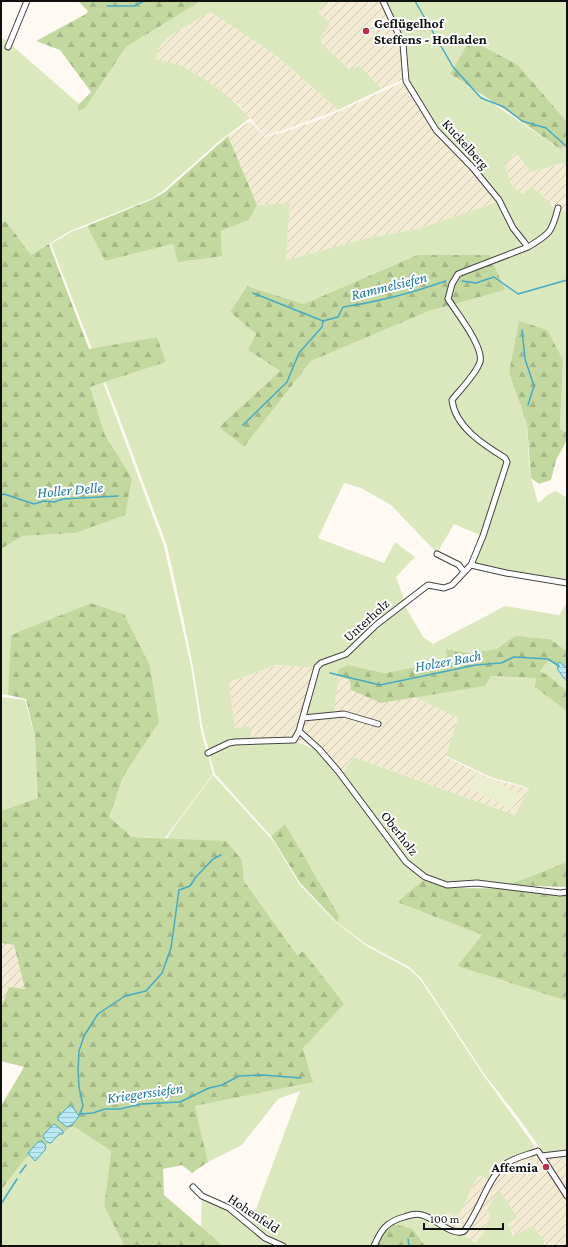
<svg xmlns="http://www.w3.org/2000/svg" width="568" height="1247" font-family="'Crimson Pro',serif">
<defs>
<pattern id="farmland-furrows" width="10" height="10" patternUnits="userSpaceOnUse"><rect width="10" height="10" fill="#f4ebd4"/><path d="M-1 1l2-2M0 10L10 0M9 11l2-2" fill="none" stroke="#d0c8b5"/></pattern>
<pattern id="forest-firs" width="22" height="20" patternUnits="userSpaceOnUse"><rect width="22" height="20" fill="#c3d89e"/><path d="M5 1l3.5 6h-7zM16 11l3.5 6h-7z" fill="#a6b887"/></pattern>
<pattern id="water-rules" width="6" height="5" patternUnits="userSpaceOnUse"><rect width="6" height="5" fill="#bae8f3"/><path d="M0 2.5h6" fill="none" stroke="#9fc6cf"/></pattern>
</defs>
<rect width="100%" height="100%" fill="#fefaf3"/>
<path fill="url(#farmland-furrows)" d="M328 1H383L402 44 404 79 382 89 359 65 350 70 321 43 322 35 318 12Z
M210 12 277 56 338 110 289 128 265 136 239 105 201 77 176 64 155 59 159 48 168 37Z
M405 81 471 167 500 201 421 228 368 238 286 260 290 204 257 205 228 136 250 121 265 137 290 130 324 118Z
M516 153 531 172 548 168 562 163 566 167 567 175V213L554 207 545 197 531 186 523 194 512 186 505 164 512 158 513 154Z
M277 665 316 668 303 717 293 740 252 741 235 728 229 682Z
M337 676 350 680 381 703 415 697 458 718 446 757 492 779 523 787 529 790 515 815 353 757 342 774 320 749 295 740 304 719 334 717Z
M1 943 14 945 26 989 9 987 1 1008Z
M567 1154V1246H545L543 1239 514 1236 508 1224 516 1217 486 1212 490 1214 484 1232 475 1243 462 1234 461 1231 450 1227 447 1213 459 1215 478 1176 491 1180 510 1163 530 1156 538 1155 541 1159Z"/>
<path fill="#dbe8be" d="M201 1H328L318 12 330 24 322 35 321 43 350 70 359 65 382 89 338 110 277 56 210 12 168 37 159 48 156 59C162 61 170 62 177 64 203 76 232 97 250 118L216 144 164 190 153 198 70 231 31 255 6 221 1 223V38L7 41 79 104 77 108H85L126 47Z
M385 1H567V122L518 65 450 74 560 149 567 145V175L566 167 562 163 548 168 531 172 516 153 513 154 512 158 505 165 512 186 523 194 531 186 549 201 555 211 550 229 536 241H531L523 238 517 231 500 199 436 130 406 79 404 43Z
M500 201 521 242 520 248 492 259 417 255 304 304 247 286 230 312 256 334 248 350 280 371 219 427 244 447 311 361 429 311 451 305C459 316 483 348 479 362 476 372 458 390 451 399L467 430 504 459 506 462 482 536 454 524 437 553 391 505 361 488 344 483 318 538 384 563 395 542 415 557 396 577 405 602 346 654 316 668 277 665 229 682 235 728 249 726 252 741H235L209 751 203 730 193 667 183 617 167 546 117 412 105 382 166 362 157 337 92 349 51 244 71 232 87 226 105 261 173 244 222 256 221 231 249 220 257 205 290 203 286 260 368 238 421 228Z
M562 210 567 213V433L560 429 563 360 509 373 527 424 529 462 531 478 538 503 549 494 556 491 567 498V581L471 565 508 463C489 447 456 426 453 400L475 372 481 356 453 304 505 290 493 262C511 255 533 251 547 236 553 230 556 218 560 211Z
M103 382 164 546 191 666 201 731 213 774 165 838 132 837 108 817 123 777 159 722 150 665 124 614 91 603 12 635 8 695 1 694V549L23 536 75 533 132 478 105 435 90 387Z
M567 602V649H564L550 639 515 636 498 649 471 653 446 649 447 661 385 673 348 665 339 669 334 714 304 717 318 668 321 664 347 655 377 626 404 604 423 637 433 644 505 606 559 615Z
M549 660 557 664C560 676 567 678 567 691L549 676 540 671Z
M491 676 537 678 567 711V862L508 885H446L425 878 406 861 342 774 353 757 515 815 529 789 523 786 493 778 446 756 458 718 415 697 484 686Z
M1 697 25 700 35 738 39 798 1 811Z
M294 741 318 750 406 863 423 880 397 902 482 935 457 966 567 1001V1151L546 1154 543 1152 514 1112 485 1075 421 978 409 967 366 944 338 923 339 916 285 825 271 836 215 774 209 754 229 744Z
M213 775 274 842 299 884 337 923 365 945 409 969 420 979 484 1076 534 1145V1149L533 1151 508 1161 491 1180 478 1176 459 1215 447 1213V1215L451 1218 450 1227 461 1231H457L425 1214 399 1217 373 1246H285L266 1238 250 1225 300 1091 278 1099 242 1145 208 1162 195 1106 313 1081 303 1048 302 951 297 955 244 881 242 860 167 838 178 822Z
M73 1126 111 1151 104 1206 124 1246H1V1190L25 1159Z
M499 1190 517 1217 508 1224 513 1236 533 1226 543 1239 545 1246H425L413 1229 391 1223 405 1218 420 1216 457 1234H462L475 1243 484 1232 490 1214 486 1212Z
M202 1197 229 1209 247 1224 282 1246H223L201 1228Z"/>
<path fill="url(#forest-firs)" d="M78 1H201L126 47 85 108 79 111 77 108 79 104 91 92 60 50 36 41 86 14 88 11Z
M470 40 518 65 567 122V145L560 149 504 109 450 74Z
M228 136 257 205 249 220 221 231 222 256 178 262 173 244 105 261 87 226 153 199 165 192Z
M6 221 31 255 49 244 89 349 157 337 166 362 90 387 105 435 132 478 125 515 75 533 23 536 1 549V223Z
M417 255H490L505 290 429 311 311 361 244 447 219 427 280 371 248 350 256 334 230 312 247 286 304 304Z
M519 321 547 330 563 360 560 429 567 433V440L556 460 551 480 539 484 531 478 527 424 509 373Z
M91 603 124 614 150 665 159 722 123 777 109 817 132 837 226 841 242 860 244 881 297 955 303 951 344 1004 303 1048 313 1082 195 1106 208 1162 192 1173 182 1165 163 1169 164 1195 223 1246H124L104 1206 111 1151 73 1126 25 1159 1 1190V1106L24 1067 1 1061V1008L9 987 25 989 14 945 1 943V811L38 798 35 737 26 699 8 695 11 635Z
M515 636 550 639 564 649H567V669L560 662 557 664 549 660 540 671 549 676 567 691V711L535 687 536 678 491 676 485 686 381 703 351 690 350 680 337 676 339 669 348 665 385 673 447 661 446 649 471 653 497 649Z
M285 824 339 916 338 923 300 883 275 842 271 836Z
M567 862V887L508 885Z
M423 880 446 888 567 889V1001L457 966 482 935 397 902Z
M391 1223 413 1229 425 1246H375L379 1237Z"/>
<path fill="#eaf0cf" d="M476 773 519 794 512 809 469 788Z"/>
<path fill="url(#water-rules)" stroke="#45abc7" d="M560 662 567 669V682L558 670 557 664Z
M71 1105 79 1116 73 1124 67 1127 58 1120V1117L68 1107Z
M54 1124 63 1131V1134H59L51 1143C47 1143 43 1139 43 1135Z
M39 1141H42L46 1146 45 1150 35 1161 28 1153Z"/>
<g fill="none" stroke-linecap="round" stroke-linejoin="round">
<path stroke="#45abc7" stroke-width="1.5" d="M415 1 453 67 481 98 504 107 522 121 546 128 567 147
M107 6H134L144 1
M462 281 476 283 494 277 518 294 567 280
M253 293 323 321 338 317 343 307C378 302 412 293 446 281
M522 330 525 359 534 386 528 405
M243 425 287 382 299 353 322 327 323 321
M1 495 4 494 34 504 44 501 54 502 63 499 118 496
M330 673 380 685 476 665 501 663 514 657 548 659 559 666
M80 1114 93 1113 105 1109H120L141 1104 180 1102 209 1088 222 1085 239 1076 262 1075 301 1078
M79 1115 83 1106 79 1087 78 1070 79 1051 84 1036 98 1014 125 996 146 991 162 973 171 948 179 890 190 886 196 877 213 859 221 855
M20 1173 26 1165
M1 1204 17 1179
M408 1239 409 1246"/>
<g stroke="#434343" stroke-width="7">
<path id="street" d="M383 1 403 44 406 81 436 130 472 167 499 200 513 228 528 247C550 234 552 232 558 208
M8 47 27 1
M437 554 459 565 464 572
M471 565 483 536 507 462 505 458C484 445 455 427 452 400 460 390 476 374 480 362 484 347 457 313 448 299L452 284 458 274 528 247
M303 718 344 714 378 724
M299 731 319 749 338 771 406 862 425 877 447 885 477 883 560 893 567 892
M208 753 229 743 235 742 294 740 299 731 317 667 321 663 346 654 376 625 428 585 444 588 452 585 471 565 506 573 567 583
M542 1156 567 1153
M193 1187 202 1196 229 1208 265 1238 283 1246
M374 1246C381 1230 386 1222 404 1217 410 1215 416 1213 422 1215 435 1218 452 1237 464 1231 478 1214 488 1178 504 1165 513 1158 527 1155 538 1151L567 1196"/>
</g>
<use href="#street" stroke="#fff" stroke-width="5"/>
</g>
<g fill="#b92e4e" stroke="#fff" stroke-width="1.5">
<circle cx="366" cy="31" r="4"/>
<circle cx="546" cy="1167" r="4"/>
</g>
<g text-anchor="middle" stroke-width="4" stroke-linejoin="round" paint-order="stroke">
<g font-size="14" font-weight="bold" fill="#101010" stroke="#fff" text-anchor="start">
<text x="374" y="28">Geflügelhof<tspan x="374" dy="16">Steffens - Hofladen</tspan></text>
<text x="538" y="1172" text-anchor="end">Affemia</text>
</g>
<g font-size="14" fill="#101010" stroke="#fff">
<text transform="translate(466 144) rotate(48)" y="5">Kuckelberg</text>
<text transform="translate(366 620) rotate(-42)" y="5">Unterholz</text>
<text transform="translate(400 833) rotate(52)" y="5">Oberholz</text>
<text transform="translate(254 1213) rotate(34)" y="5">Hohenfeld</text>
</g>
<g font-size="15" font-style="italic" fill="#1e7c9c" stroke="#fff">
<text transform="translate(389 286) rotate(-14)" y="5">Rammelsiefen</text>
<text transform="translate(70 490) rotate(-5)" y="5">Holler Delle</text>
<text transform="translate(448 661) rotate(-10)" y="5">Holzer Bach</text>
<text transform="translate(145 1093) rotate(-8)" y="5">Kriegerssiefen</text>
</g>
</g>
<rect width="568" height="1247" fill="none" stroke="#101010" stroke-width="4"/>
<path d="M424 1223v6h79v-6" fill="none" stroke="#101010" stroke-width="2"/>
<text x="430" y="1223" font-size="12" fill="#101010" stroke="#ffffff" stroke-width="3" paint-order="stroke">100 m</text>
</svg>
